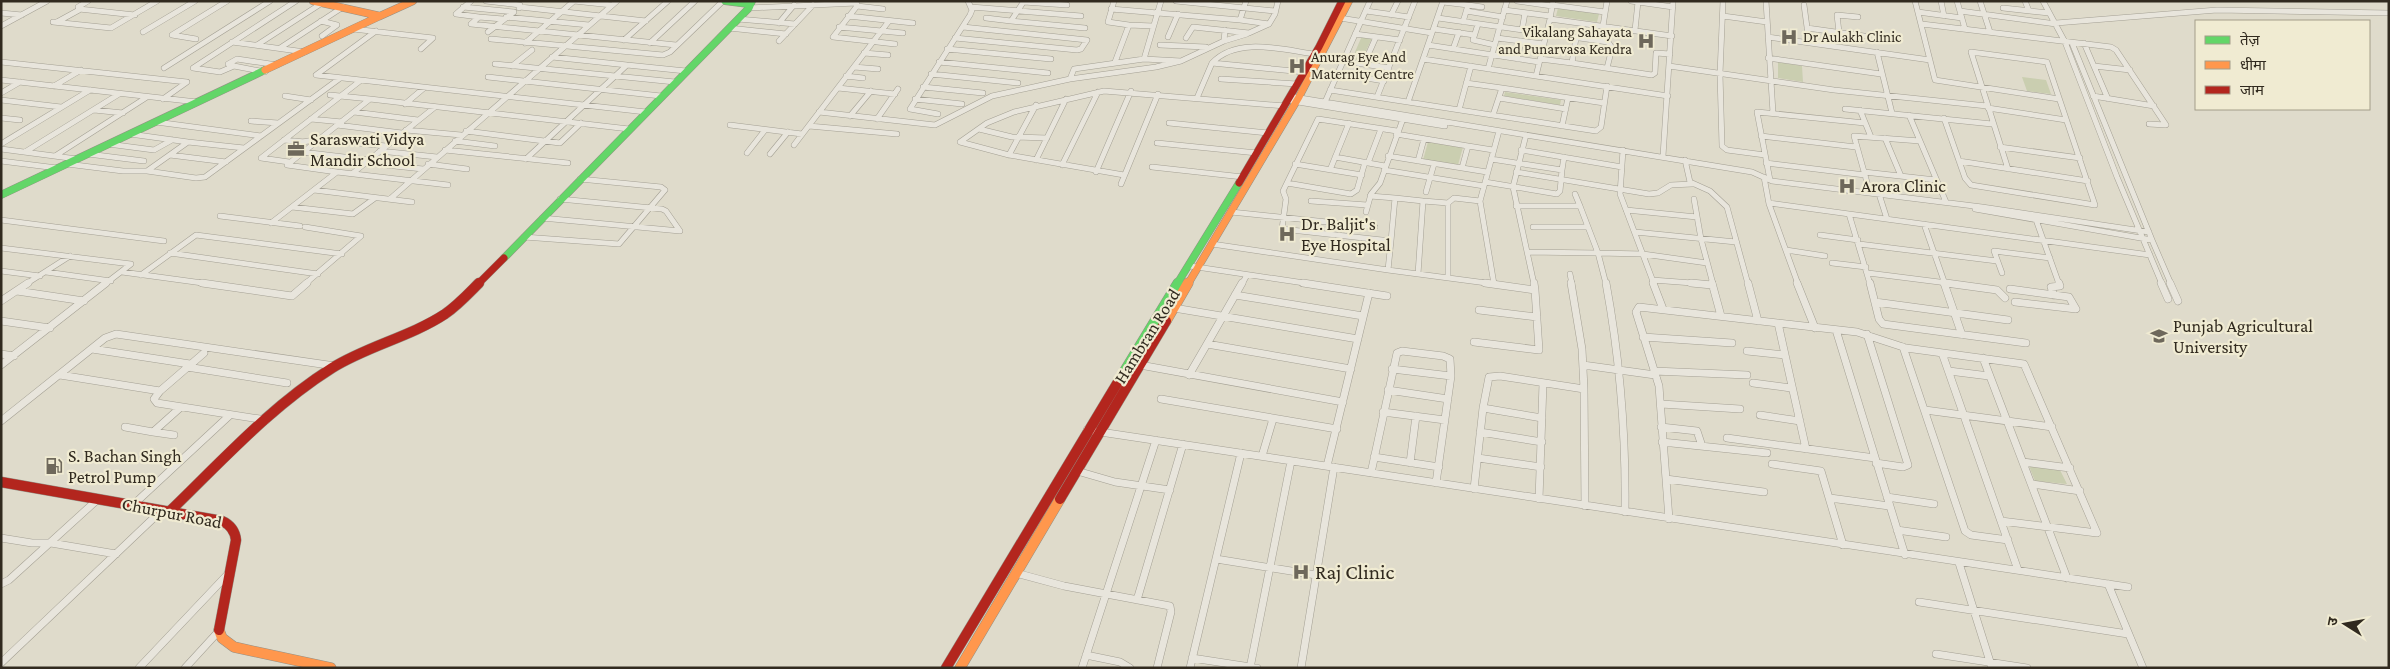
<svg xmlns="http://www.w3.org/2000/svg" width="2390" height="669" font-family="'Crimson Pro','Noto Sans Devanagari',serif">
<rect width="100%" height="100%" fill="#dfdbcb"/>
<path fill="#caceb0" d="M1558 8 1599 14 1597 22 1556 16Z
M1362 36 1372 38 1361 62 1351 61Z
M1778 62 1802 66 1803 82 1778 78Z
M2022 77 2046 80 2051 94 2027 91Z
M1505 92 1561 100 1560 105 1504 96Z
M1428 142 1463 147 1458 165 1423 160Z
M2029 466 2060 470 2067 484 2035 481Z"/>
<g fill="none" stroke-linecap="round" stroke-linejoin="round">
<g stroke="#a4a094" stroke-width="6">
<path id="street-far1" d="M471 1 456 14 479 17 471 24 676 45
M486 1 520 5 519 8
M856 1 857 6 833 37 895 44
M1114 1 1108 22 1129 25
M1176 1 1275 11
M1517 1 1552 6
M1553 1 1550 19 1672 36
M1631 1 1673 7
M1723 1 1720 74 1722 146 1727 150 1765 155
M1766 1 1773 113
M1915 1 1935 80 2059 99
M1941 1 1944 16
M1957 1 1965 29
M1980 1 1990 32
M2025 1 2029 11
M2043 1 2065 42 2117 177 2162 284
M1024 2 1067 5
M1443 2 1468 5 1463 22
M1468 5 1482 7
M1552 5 1605 12
M1804 5 1809 42
M857 6 883 9
M463 7 514 12 488 32
M520 7 646 21
M971 7 1081 16
M749 8 856 3
M2003 8 2049 13
M79 9 135 15
M1111 9 1240 20 1246 1
M1504 10 1550 16
M1366 11 1409 17
M1466 11 1503 17
M1960 11 2056 24
M1918 12 1962 18
M1 13 22 15
M1391 15 1398 1
M848 16 913 23
M1723 16 1767 22
M479 17 503 19
M506 17 589 25
M986 18 1011 21 1024 1
M1340 18 1432 33
M1438 18 1608 42 1612 48 1607 68
M738 19 795 24
M321 21 337 25 322 36
M1011 21 1085 28
M53 22 111 28 157 1
M57 22 79 10 78 7 88 1
M779 23 794 5
M2056 23 2217 10 2389 13
M1269 24 1275 14 1278 1
M1478 24 1473 40 1495 45
M1922 24 2111 47 2116 50 2166 125 2149 124
M1 26 47 1
M1603 26 1607 1
M839 27 903 33
M729 28 786 34
M1807 28 1864 36
M353 29 433 38 421 49
M1434 29 1474 35
M1522 30 1525 13
M1635 30 1638 2
M376 31 316 75 646 112
M143 32 195 1
M1839 32 1837 15 1858 17
M1355 34 1400 40
M1168 37 1178 14
M1768 37 1930 60
M955 38 1077 50 1081 49 1087 40 963 27
M1186 38 1193 27 1249 33 1269 24 1240 20
M1497 38 1544 44
M1576 38 1572 63 1652 75 1655 73 1656 53 1670 54
M196 39 172 35 227 1
M491 39 663 55 670 52 723 1
M624 40 668 1
M779 41 813 5
M1224 41 1247 34
M232 42 305 52
M525 43 574 1 612 5
M650 43 695 1
M2084 43 2108 99
M257 45 322 3
M1160 45 1206 47
M1428 45 1539 62
M280 48 343 7
M947 49 1051 59
M1453 49 1459 32
M1877 52 1892 113
M864 53 888 55
M552 57 627 65
M1768 58 1881 74
M1144 59 1161 1
M1144 59 1181 61 1156 67 1070 79 1074 69Z
M1423 59 1443 1
M1517 59 1521 41
M1540 59 1572 63
M1181 61 1224 41 1225 30
M1343 61 1389 68
M1 62 187 82 163 99
M939 62 1048 73
M1115 62 1129 25 1153 26
M1212 63C1237 36 1283 50 1315 54
M495 64 675 82
M1364 64 1376 37
M234 66 228 64 237 59 277 65
M512 66 532 50
M1669 66 1834 90 1987 106
M2094 66 2130 70
M854 67 878 69
M164 68 270 1
M1488 69 1507 1
M265 72 234 66 220 72 193 68 296 1
M1337 73 1384 81
M931 74 1018 83
M846 76 863 78
M1536 76 1550 19
M488 77 661 96
M1221 79 1297 84
M1 80 197 102
M1466 83 1502 88 1493 115
M54 86 81 70
M923 87 983 93
M838 88 895 94
M1502 88 1604 103
M1330 90 1596 131 1601 127 1607 86
M1 93 20 82
M330 95 370 99
M285 96 311 100
M2093 96 2154 106
M1294 97 1752 172 1772 181 1982 207 2149 232
M1377 97 1415 1
M1197 98 1212 63 1304 72
M1499 98 1566 109
M915 99 962 104
M1 100 61 107
M1292 101 1445 126
M1325 102 1370 1
M1408 102 1423 59 1668 96
M405 104 424 88
M1988 108 2066 120
M1845 109 1992 124
M94 110 123 113
M1459 110 1471 66
M1860 110 1871 137
M354 112 418 120
M819 112 935 125 992 96 1070 79
M938 114 910 109 970 15 972 10 968 1
M1909 115 1946 202
M850 116 871 91
M1 118 20 120
M1944 118 1965 178 1971 185 2095 205 2047 62 1971 52 2008 169
M311 119 342 122
M877 119 898 89
M251 121 278 123
M156 122 261 136
M1169 123 1268 133
M337 125 402 133
M730 125 802 134
M809 126 897 134
M1562 126 1568 98
M979 129 1012 137 1047 138
M406 130 461 135
M466 131 560 143 581 123
M130 134 188 142 147 171 196 178 205 177 339 79
M1396 134 1468 146 1462 168
M1526 135 1513 187 1534 284
M1761 136 1856 147
M1885 138 1901 176
M284 140 305 142
M455 141 495 146
M188 142 244 148
M303 142 319 139 386 146
M1157 143 1257 153
M1 144 90 90
M108 144 154 150 172 140
M794 145 889 21
M1468 146 1493 150
M2000 147 2080 158
M1 149 77 159
M445 150 568 163
M1521 150 1622 167
M1623 150 1620 194 1654 284
M380 151 437 157
M25 152 119 94
M302 152 369 160
M747 153 765 130
M88 154 144 161
M770 154 788 132
M170 155 226 162
M1009 155 1036 105
M55 156 147 97
M1388 156 1487 172
M1663 156 1673 1
M1335 157 1385 166
M526 159 627 65 686 71
M1491 159 1562 170 1564 157
M1036 160 1066 99
M1685 160 1690 182 1710 191 1727 207 1748 284
M1 161 57 168
M1418 161 1424 139
M1959 161 2088 181
M289 162 261 158 360 81
M366 163 423 169
M1368 163 1381 129
M1766 163 1865 175
M67 164 123 171H147
M428 164 467 169
M1295 164 1362 175
M1062 165 1098 92
M1152 167 1243 177
M1330 170 1349 123
M1384 170 1484 186
M337 172 287 165 370 99 629 129
M1096 172 1131 91
M1516 172 1649 194 1658 193 1671 185 1692 184
M1864 172 1936 180
M353 173 435 107
M1124 175 1009 155 960 142 987 123 1014 112 1104 91 1285 106
M1764 177 1769 204 1798 284
M1770 180 1757 112 1865 123
M1485 182 1557 194 1560 191 1562 170
M1287 183 1351 194 1357 190 1365 162
M1121 184 1158 94
M314 190 412 202
M1426 192 1434 164
M1870 193 1854 136 1920 141
M1879 194 1887 219
M1370 196 1395 198 1391 241
M1395 198 1423 201 1418 274
M390 199 617 1
M1694 199 1701 239 1713 284
M1311 201 1367 205
M1423 201 1448 203
M1769 203 2150 255
M1516 206H1580L1575 194
M292 207 353 214 375 198
M1975 209 2152 240 2072 43
M1626 210 1697 217
M1231 212 1375 227
M1366 212 1371 194 1380 183 1404 116
M1849 214 1870 284
M220 216 300 226
M2035 217 2059 284
M542 218 680 231 666 211 662 209 560 199
M1 220 164 241
M271 223 337 172 448 185
M1924 224 1945 284
M305 227 361 236 305 284
M1533 227H1587
M1635 232 1736 242
M1820 235 1858 240
M524 237 619 244 665 190 661 187 580 179
M2152 240 2171 284
M1212 244 1388 270 1391 241 1282 229 1286 199 1283 191 1318 119 1397 131
M1859 244 1997 261
M1 248 131 264 105 284
M1786 250 1825 256
M1527 252 1598 253 1580 206
M170 253 318 274
M1832 263 1866 267
M1190 266 1311 284
M1388 270 1494 284
M1 271 40 276
M46 272 111 281
M122 272 210 284
M1868 273 1955 284
M2002 273 1994 251 2050 258
M1570 274 1572 284
M141 275 196 235 342 254
M1448 278V203L1454 198 1480 201
M1652 280 1706 284
M26 284 70 256
M1242 284 1247 275
M1494 284 1480 201 1499 131
M1606 284 1598 253 1643 254 1707 263"/>
</g>
<g stroke="#a4a094" stroke-width="8">
<path id="street" d="M202 283 292 296 307 283
M1303 283 1387 296
M1485 283 1535 290 1534 283
M1606 283C1620 359 1626 435 1625 512
M1653 283 1663 309
M1691 283 1712 285
M1712 283 1721 316
M1748 283 1758 321
M1797 283 1815 328
M1870 283 1879 319 1883 324 2026 343
M1944 283 1962 335
M1946 283 1997 290 2005 298
M2161 283 2168 299
M2170 283 2178 301
M2010 289 2069 297 2076 309 2015 302
M17 291 84 301
M1235 295 1363 316
M2054 295 2051 287 2060 286 2059 283
M1 301 28 283
M1875 302 2008 320
M1174 308 1358 339
M1479 310 1537 317
M1 321 50 328
M1778 323 1806 449
M1836 330 1905 555
M1867 334 1908 465 1903 467 1876 463
M1643 337 1732 343
M1474 342 1539 350 1535 290
M1207 344 1242 283
M1903 347 1965 531 1971 535 2008 540
M92 349 190 364
M1747 351 1785 355
M1942 353 2018 570
M1 354 14 356
M1983 358 2067 578
M1 365 106 283
M1140 365 1343 402
M1583 365 1655 375
M187 367 287 383
M1392 369 1451 376
M1654 371 1747 375
M1949 371 1989 376
M60 375 160 391 204 353
M1189 375 1207 344 1351 369
M1753 383 1791 388
M1584 389 1585 506
M1388 390 1448 399
M160 391 154 399 157 403 266 420
M1161 399 1337 429
M1661 404 1740 409
M1483 408 1542 418
M1925 410 2052 427
M1383 412 1445 420
M1760 415 1800 421
M1 421 105 338 116 334 335 366
M125 427 153 432
M1661 427 1697 431 1702 446
M1087 430 2128 587
M1480 432 1542 442
M174 435 153 432 181 407
M1727 438 1875 458
M1662 442 1767 453
M1262 456 1273 419
M1374 457 1439 467
M1478 458 1541 467
M2023 462 2070 468
M1410 463 1416 416
M1772 464 1821 471 1843 545
M1327 466 1369 293
M1077 471 1115 482 1170 490
M1371 473 1397 353 1402 351 1443 356 1450 359 1451 376 1436 483
M1666 479 1764 492
M2032 484 2080 491
M1474 489 1483 408 1489 377 1500 376 1584 389 1582 349 1571 283
M1887 497 1934 504
M1830 498 1889 506
M1539 499 1543 383
M133 505 230 415
M1669 519 1659 386 1636 312 1639 307 1857 332 1906 348 2024 364 2097 533 2001 521
M1897 530 1946 537
M1 538 32 543H51L116 554
M1216 559 1316 575
M1959 563 1992 668
M1016 573 1064 586 1170 606 1171 612 1157 668
M1 584 9 580 97 500
M2108 584 2143 668
M1137 600 1183 444
M1919 602 2128 634
M1936 654 2027 668
M1086 655 1120 662 1130 668
M1192 658 1257 668
M1 663 161 511
M139 668 228 574
M185 668 218 632
M1082 668 1156 440
M1190 668 1241 453
M1250 668 1291 461
M1301 668 1334 467"/>
</g>
<g stroke="#949085" stroke-width="8">
<path id="fast-far1" d="M725 1 749 4
M1 195 265 70
M504 258 749 8 752 1
M1177 284 1239 183"/>
</g>
<g stroke="#949085" stroke-width="11">
<path id="fast" d="M1121 377 1178 283"/>
</g>
<g stroke="#949085" stroke-width="8">
<path id="slow-far1" d="M380 16 413 1
M265 70 380 16 313 1
M1188 284 1299 97 1349 1"/>
</g>
<g stroke="#949085" stroke-width="11">
<path id="slow" d="M1166 321 1188 283
M219 630 222 638 234 647 331 668
M960 668 1060 499"/>
</g>
<g stroke="#949085" stroke-width="8">
<path id="jam-far1" d="M1239 183 1319 47 1342 1
M478 284 504 258"/>
</g>
<g stroke="#949085" stroke-width="11">
<path id="jam" d="M1 482 222 521C231 525 235 531 236 540L219 630
M1060 499 1166 321
M169 512C221 462 270 407 332 368 367 346 410 337 445 314 458 305 468 294 479 283
M946 668 1121 377"/>
</g>
<use href="#street-far1" stroke="#e8e5dc" stroke-width="5"/>
<use href="#street" stroke="#e8e5dc" stroke-width="7"/>
<use href="#fast-far1" stroke="#63d668" stroke-width="7"/>
<use href="#fast" stroke="#63d668" stroke-width="10"/>
<use href="#slow-far1" stroke="#ff974d" stroke-width="7"/>
<use href="#slow" stroke="#ff974d" stroke-width="10"/>
<use href="#jam-far1" stroke="#b3261e" stroke-width="7"/>
<use href="#jam" stroke="#b3261e" stroke-width="10"/>
</g>
<defs>
<g id="hospital-bare" transform="scale(1.35)"><path d="M-5-5h3v3.5h4V-5h3V5h-3V1.5h-4V5h-3Z" fill="#6e685b" stroke="#f0ebd2" stroke-width="2.5" paint-order="stroke"/></g>
<g id="office-bare" transform="scale(1.35)"><path d="M-6-3h4V-5.5h4V-3h4V5H-6ZM-1-4.5V-3h2v-1.5ZM-6 0V1H6V0Z" fill="#6e685b" stroke="#f0ebd2" stroke-width="2.5" paint-order="stroke"/></g>
<g id="university-bare" transform="scale(1.35)"><path d="M0-5L7-2L0 1L-7-2ZM-4 1L0 2.5L4 1V4Q0 6-4 4Z" fill="#6e685b" stroke="#f0ebd2" stroke-width="2.5" paint-order="stroke"/></g>
<g id="fuel-bare" transform="scale(1.35)"><path d="M-5.5-6h7V0h2V4h1.3V-2.5L3-4.5l.8-.8L6-3V5H2.5V1h-1V6h-7ZM-4.2-4.7v3.2H.2V-4.7Z" fill="#6e685b" stroke="#f0ebd2" stroke-width="2.5" paint-order="stroke"/></g>
</defs>
<g fill-rule="evenodd">
<use href="#hospital-bare" x="1789" y="37"/>
<use href="#hospital-bare" x="1646" y="41"/>
<use href="#hospital-bare" x="1297" y="66"/>
<use href="#office-bare" x="296" y="149"/>
<use href="#hospital-bare" x="1847" y="186"/>
<use href="#hospital-bare" x="1287" y="234"/>
<use href="#university-bare" x="2159" y="336"/>
<use href="#fuel-bare" x="54" y="466"/>
<use href="#hospital-bare" x="1301" y="572"/>
</g>
<g text-anchor="middle" stroke-width="4.5" stroke-linejoin="round" paint-order="stroke">
<g font-size="15" fill="#312a1f" stroke="#f0ebd2" text-anchor="start">
<text x="1632" y="37" text-anchor="end">Vikalang Sahayata<tspan x="1632" dy="17">and Punarvasa Kendra</tspan></text>
<text x="1803" y="42">Dr Aulakh Clinic</text>
<text x="1311" y="62">Anurag Eye And<tspan x="1311" dy="17">Maternity Centre</tspan></text>
</g>
<g font-size="18" fill="#312a1f" stroke="#f0ebd2" text-anchor="start">
<text x="310" y="145">Saraswati Vidya<tspan x="310" dy="21">Mandir School</tspan></text>
<text x="1861" y="192">Arora Clinic</text>
<text x="1301" y="230">Dr. Baljit's<tspan x="1301" dy="21">Eye Hospital</tspan></text>
<text x="2173" y="332">Punjab Agricultural<tspan x="2173" dy="21">University</tspan></text>
<text x="68" y="462">S. Bachan Singh<tspan x="68" dy="21">Petrol Pump</tspan></text>
</g>
<g font-size="18" fill="#312a1f" stroke="#f0ebd2">
<text transform="translate(1147 336) rotate(-58)" y="6">Hambran Road</text>
<text transform="translate(172 513) rotate(11)" y="6">Churpur Road</text>
</g>
<g font-size="21" fill="#312a1f" stroke="#f0ebd2" text-anchor="start">
<text x="1315" y="579">Raj Clinic</text>
</g>
</g>
<rect width="2390" height="669" fill="none" stroke="#312a1f" stroke-width="5"/>
<rect x="2195" y="20" width="175" height="90" fill="#f0ebd2" stroke="#a49e8a"/>
<rect x="2205" y="36" width="25" height="8" fill="#63d668" stroke="#a49e8a"/>
<text x="2240" y="45" font-size="15" fill="#312a1f">तेज़</text>
<rect x="2205" y="61" width="25" height="8" fill="#ff974d" stroke="#a49e8a"/>
<text x="2240" y="70" font-size="15" fill="#312a1f">धीमा</text>
<rect x="2205" y="86" width="25" height="8" fill="#b3261e" stroke="#a49e8a"/>
<text x="2240" y="95" font-size="15" fill="#312a1f">जाम</text>
<g transform="translate(2345 624) rotate(281)" stroke="#f0ebd2" stroke-width="4" paint-order="stroke">
<path d="M0-4L9 19L0 12L-9 19Z" fill="#312a1f"/>
<text y="-8" font-size="14" font-weight="bold" text-anchor="middle" fill="#312a1f">उ</text>
</g>
</svg>
